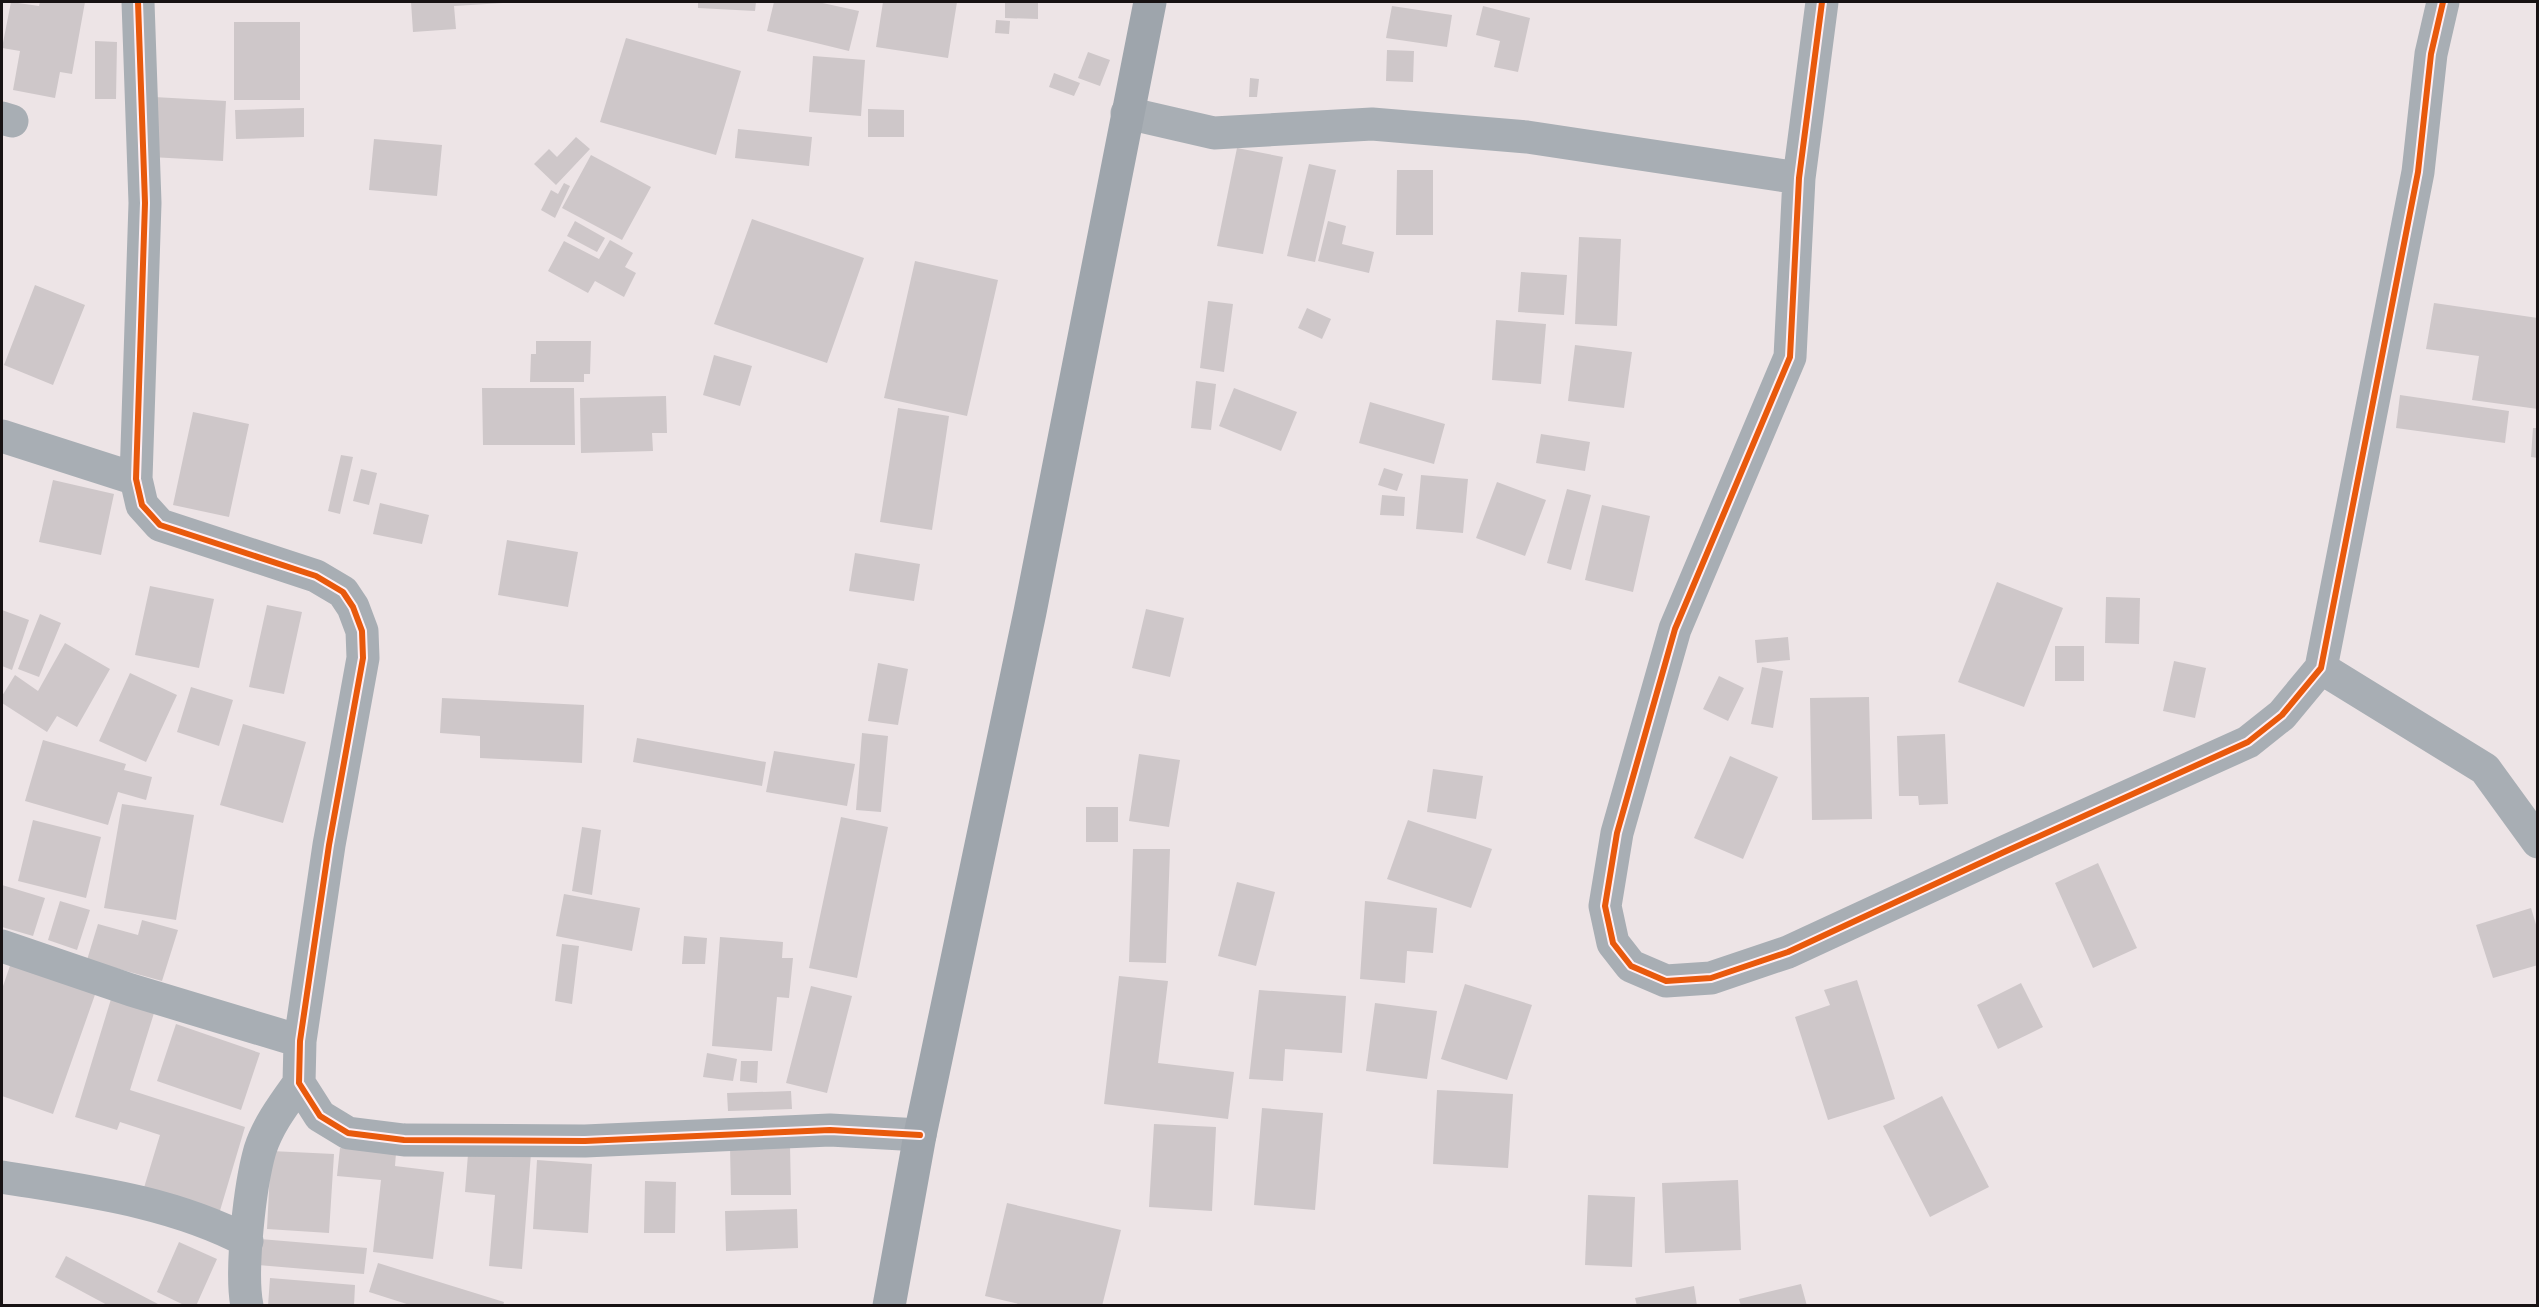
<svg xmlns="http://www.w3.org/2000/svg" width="2539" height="1307" font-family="Rubik,sans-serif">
<rect width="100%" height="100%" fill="#ede4e6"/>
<path fill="#cec7c9" d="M11 2 39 6 40 2H85L72 74 60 72 55 98 13 90 20 51 2 48Z
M411 2H503V3L454 6 456 29 413 32Z
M698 2H756L755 11 698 8Z
M774 2H818L859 11 849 51 767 31Z
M883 2H957L948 58 876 47Z
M1005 2H1038V19L1005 18Z
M1392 6 1452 15 1447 47 1386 38Z
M1483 6 1530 18 1518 72 1494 67 1500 41 1476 35Z
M996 20 1010 21 1009 34 995 33Z
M234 22H300V100H234Z
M626 38 741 71 716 155 600 122Z
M95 41 117 42 116 99H95Z
M1387 50 1414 51 1413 82 1386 81Z
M1088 52 1110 60 1100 86 1078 78Z
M813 56 865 60 861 116 809 112Z
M1054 73 1080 83 1074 96 1049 87Z
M1250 78 1259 79 1257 97H1249Z
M154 97 226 101 223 161 151 157Z
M304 108V137L236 139 235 110Z
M868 109 904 110V137H868Z
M738 129 812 137 809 166 735 158Z
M576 137 590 149 556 185 534 164 549 149 557 157Z
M374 139 442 145 437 196 369 190Z
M1237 148 1283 157 1263 254 1217 246Z
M591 155 651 187 622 240 562 208Z
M1309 164 1336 170 1315 262 1287 256Z
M1397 170H1433V235H1396Z
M564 183 570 186 555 218 541 210 551 190 558 194Z
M752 219 864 258 827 363 714 324Z
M575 221 605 238 597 252 567 236Z
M1328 221 1346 226 1342 244 1374 252 1369 273 1318 261Z
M1579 237 1621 239 1617 326 1575 324Z
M610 240 633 253 625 267 636 273 624 297 595 281 588 293 548 271 564 241 599 259Z
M915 261 998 280 967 416 884 398Z
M1521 272 1567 275 1564 315 1518 312Z
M35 285 85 305 53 385 4 365Z
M1208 301 1233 304 1224 372 1200 368Z
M2434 303 2538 318V409L2472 400 2479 356 2426 349Z
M1307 308 1331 319 1322 339 1298 328Z
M1496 320 1546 324 1541 384 1492 380Z
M536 341H591L590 374H584V382H530L531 354H536Z
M1575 345 1632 352 1624 408 1568 401Z
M714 355 752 366 740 406 703 395Z
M1196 381 1216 384 1211 430 1191 428Z
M482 388H574L575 445H483Z
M1234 388 1297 412 1281 451 1219 426Z
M2400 395 2509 411 2505 443 2396 428Z
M666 396 667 433H652L653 451 581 453 580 398Z
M1370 402 1445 424 1434 464 1359 443Z
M898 408 949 416 932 530 880 522Z
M193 412 249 424 229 517 173 505Z
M2533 428H2538V458L2531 457Z
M1541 434 1590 442 1585 471 1536 463Z
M341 455 353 457 340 514 328 511Z
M1384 468 1403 474 1397 491 1378 485Z
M361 469 377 473 369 505 353 501Z
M1421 475 1468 479 1463 533 1416 529Z
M53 480 114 494 101 555 39 542Z
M1497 482 1546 500 1525 556 1476 538Z
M1567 489 1591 495 1571 570 1547 563Z
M1382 495 1405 497 1404 516 1380 515Z
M380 503 429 515 422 544 373 534Z
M1602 505 1650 516 1633 592 1585 580Z
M507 540 578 552 568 607 498 595Z
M855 553 920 564 914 601 849 591Z
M1997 582 2063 608 2024 707 1958 682Z
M150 586 214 599 199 668 135 655Z
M2106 597 2140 598 2139 644 2105 643Z
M267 605 302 612 284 694 249 687Z
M1146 609 1184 618 1170 677 1132 668Z
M2 610 29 620 12 670 2 666Z
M40 614 61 623 39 677 18 669Z
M1788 637 1790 660 1757 663 1755 640Z
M65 643 110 669 77 727 57 716 47 732 2 703V696L15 675 38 691Z
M2055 646H2084V681H2055Z
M2174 661 2206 668 2195 718 2163 711Z
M878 663 908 669 898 725 868 721Z
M1762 667 1783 671 1773 728 1751 724Z
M130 673 177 695 146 762 99 741Z
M1719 676 1744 688 1728 721 1703 709Z
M191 687 233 700 219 746 177 732Z
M1869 697 1872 819 1812 820 1810 698Z
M442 698 584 705 582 763 480 758V736L440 733Z
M243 724 306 742 283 823 220 805Z
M862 733 888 736 881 812 856 810Z
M1945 734 1948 804 1919 805 1918 796H1899L1897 736Z
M637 738 766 762 762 786 633 762Z
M43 740 126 764 124 770 152 777 146 800 118 792 108 825 25 801Z
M774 751 855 764 847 806 766 792Z
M1139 754 1180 760 1169 827 1129 821Z
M1730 756 1778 777 1743 859 1694 838Z
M1433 769 1483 776 1476 819 1427 812Z
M122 804 194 815 176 920 104 908Z
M1086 807H1118V842H1086Z
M841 817 888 827 857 978 809 968Z
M33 820 101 837 86 898 18 881Z
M1408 820 1492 849 1471 908 1387 879Z
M582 827 601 830 592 895 572 891Z
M1133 849H1170L1166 963 1129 962Z
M2098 863 2137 948 2093 968 2055 883Z
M1237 882 1275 892 1256 966 1218 956Z
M2 885 45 898 33 936 2 927Z
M564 894 640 908 632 951 556 936Z
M60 901 90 910 77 950 48 940Z
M1365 901 1437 908 1433 953 1407 951 1405 983 1360 979Z
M2531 908 2538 931V965L2493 978 2476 925Z
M142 920 178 930 162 981 87 960 98 924 138 935Z
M684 936 707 938 705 964H682Z
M720 937 783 942 782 958H793L789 998 777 997 772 1051 712 1046Z
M562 944 579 946 572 1004 555 1001Z
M12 960 97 989 53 1114 2 1096V989Z
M1119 976 1168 981 1158 1063 1234 1072 1228 1119 1104 1104Z
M1857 980 1895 1099 1828 1120 1795 1017 1830 1005 1824 990Z
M2021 983 2043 1027 1998 1049 1977 1005Z
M1465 984 1532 1005 1507 1080 1441 1059Z
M811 986 852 996 827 1093 786 1083Z
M1259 990 1346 996 1342 1053 1285 1049 1283 1081 1249 1079Z
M111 999 154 1013 130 1090 245 1127 219 1214 143 1191 160 1135 120 1122 117 1130 75 1117Z
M1375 1003 1437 1011 1427 1079 1366 1071Z
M176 1024 260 1053 241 1110 157 1081Z
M707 1053 737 1059 733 1081 703 1077Z
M741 1061H758L757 1083 740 1081Z
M1437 1090 1513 1094 1508 1168 1433 1164Z
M791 1091 792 1109 728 1111 727 1093Z
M1942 1096 1989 1187 1930 1217 1883 1126Z
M1262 1108 1323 1113 1315 1210 1254 1205Z
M1154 1124 1216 1127 1212 1211 1149 1207Z
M790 1145 791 1195H731L730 1146Z
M340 1148 396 1153 395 1166 444 1172 433 1259 373 1252 381 1180 337 1176Z
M271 1151 334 1154 329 1233 267 1229Z
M531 1153 522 1269 489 1266 495 1195 465 1192 468 1154Z
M537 1160 592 1164 588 1233 533 1229Z
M1738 1180 1741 1250 1665 1253 1662 1183Z
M645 1181 676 1182 675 1233H644Z
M1588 1195 1635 1197 1632 1267 1585 1265Z
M1007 1203 1121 1230 1102 1306H1027L985 1296Z
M797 1209 798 1248 726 1251 725 1211Z
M260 1239 367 1248 364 1274 258 1265Z
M179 1242 217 1259 196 1306H186L157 1292Z
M66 1256 158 1304 157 1306H109L55 1277Z
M378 1263 504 1302 503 1306H413L369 1292Z
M270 1278 355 1285 354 1306H268Z
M1801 1284 1807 1306H1741L1739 1299Z
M1694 1286 1697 1306H1637L1635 1298Z"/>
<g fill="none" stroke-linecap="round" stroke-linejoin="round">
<path stroke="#a8aeb4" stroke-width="33" d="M138 2 145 203 136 479 142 505 160 525 316 576 343 592 353 607 362 631 363 658 329 845 300 1041 299 1083 320 1116 348 1133 404 1140 585 1141 830 1130 920 1135
M1822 2 1799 178 1790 357 1675 629 1617 833 1605 906 1613 943 1631 966 1666 981 1711 978 1788 952 2002 853 2248 742 2282 715 2321 668 2418 172 2431 54 2443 2
M1127 113 1214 133 1372 124 1527 137 1799 178
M2 118 12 121
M2 436 136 479
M2321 668 2485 769 2538 842
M2 946 131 990 300 1041
M2 1177C86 1191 171 1201 247 1241
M247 1306C240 1271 250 1185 260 1150 268 1125 284 1104 299 1083"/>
<path stroke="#9ea5ac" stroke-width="33" d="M889 1306 920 1135 1030 612 1150 2"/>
<g stroke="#ffeef2" stroke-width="10">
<path id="cycleway" d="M138 2 145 203 136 479 142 505 160 525 316 576 343 592 353 607 362 631 363 658 329 845 300 1041 299 1083 320 1116 348 1133 404 1140 585 1141 830 1130 920 1135
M1822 2 1799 178 1790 357 1675 629 1617 833 1605 906 1613 943 1631 966 1666 981 1711 978 1788 952 2002 853 2248 742 2282 715 2321 668 2418 172 2431 54 2443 2"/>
</g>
<use href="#cycleway" stroke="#e8590c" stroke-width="6"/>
</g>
<rect width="2539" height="1307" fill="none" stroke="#171213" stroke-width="6"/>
</svg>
